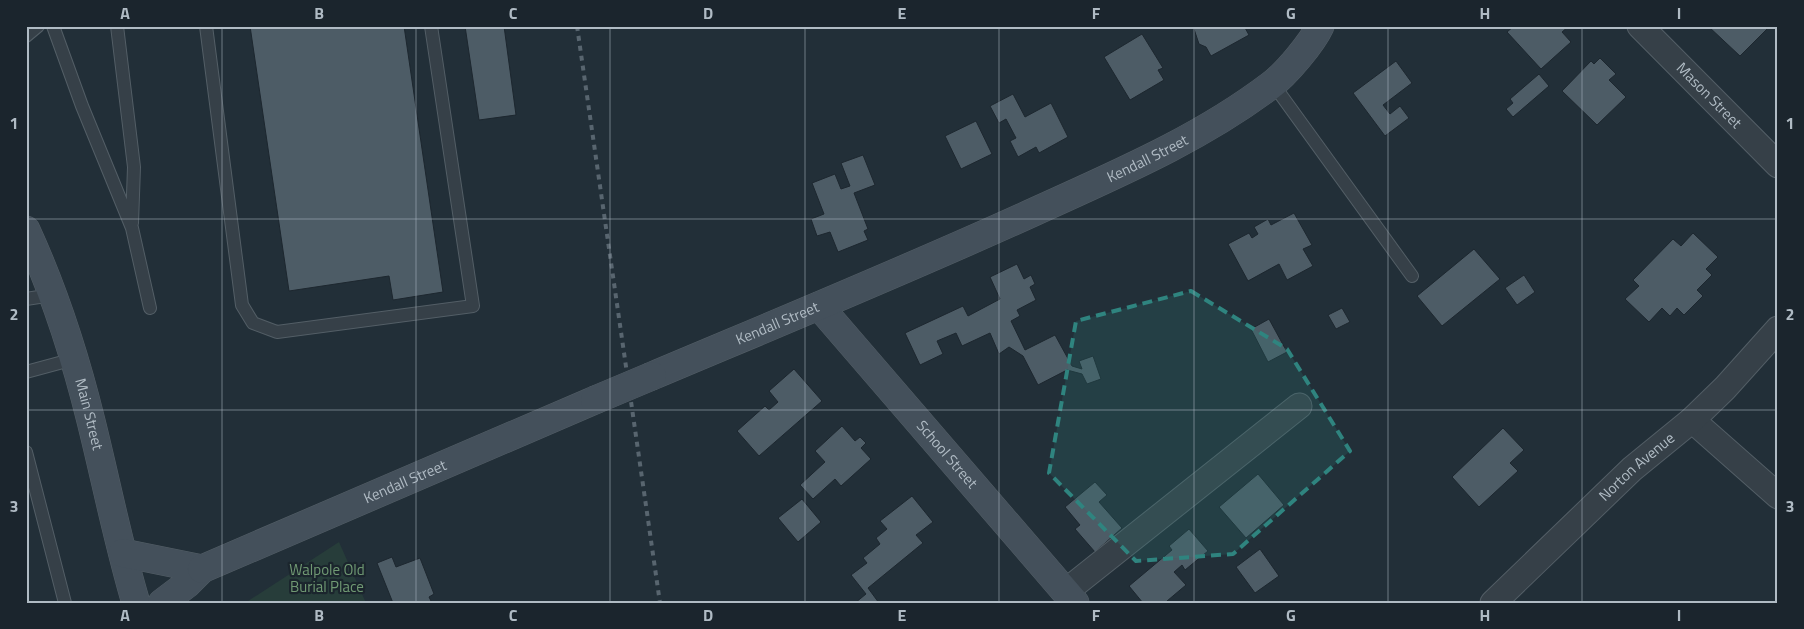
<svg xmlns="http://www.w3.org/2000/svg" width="1804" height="629" font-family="'Titillium Web',sans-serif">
<rect width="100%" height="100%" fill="#222f38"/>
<path fill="#273d3a" d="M339 542 366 603H245Z"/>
<path fill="#4d5c66" stroke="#1d272f" d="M250 26H404L443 292 393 300 389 276 289 291Z
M465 26H504L516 115 479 120Z
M1193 26H1244L1249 35 1211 56 1206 47 1199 44Z
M1514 26H1569L1562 32 1571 42 1541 69 1507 32Z
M1708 26H1764L1767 29 1740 56Z
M1142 34 1163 68 1158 70 1164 80 1130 100 1104 57Z
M1600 58 1616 74 1609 80 1626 97 1597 125 1562 91 1591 61 1594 64Z
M1396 61 1412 83 1383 105 1390 114 1400 106 1409 118 1385 136 1353 93Z
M1539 74 1549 86 1513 117 1506 109 1513 103 1510 99Z
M1013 94 1025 117 1051 103 1068 137 1039 153 1036 147 1018 157 1010 141 1016 138 1006 119 999 123 990 106Z
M976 121 992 154 961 169 945 136Z
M863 155 875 185 854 193 868 229 864 231 868 240 838 252 830 232 817 236 811 219 824 214 812 183 835 174 841 189 850 186 841 163Z
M1294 213 1312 245 1303 249 1313 266 1287 280 1279 264 1248 281 1228 244 1249 233 1252 238 1258 234 1254 227 1268 219 1271 225Z
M1693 233 1718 257 1706 269 1712 275 1697 290 1703 296 1684 315 1677 308 1670 316 1662 308 1649 322 1625 299 1639 286 1633 280 1673 239 1681 246Z
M1474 249 1500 279 1442 326 1417 296Z
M1017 264 1024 279 1031 275 1035 284 1030 287 1036 300 1017 310 1020 316 1011 321 1025 350 1055 335 1072 366 1082 369 1079 361 1093 356 1101 379 1087 384 1082 374 1067 370 1038 385 1023 356 1009 347 999 354 990 333 962 346 956 333 937 341 943 354 920 365 905 333 963 306 968 316 1000 299 990 277Z
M1524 275 1535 292 1517 305 1505 288Z
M1342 308 1350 322 1336 329 1328 315Z
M1269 319 1287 352 1268 362 1251 329Z
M794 369 822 401 759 456 737 431 765 406 769 410 778 402 769 391Z
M842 426 855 441 860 437 866 443 861 448 871 459 841 486 835 479 813 499 800 485 825 462 815 451Z
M1503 428 1524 450 1510 463 1518 471 1479 507 1452 477Z
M1258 474 1284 505 1246 538 1219 507Z
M1095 482 1107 495 1099 502 1122 528 1095 552 1075 529 1080 525 1065 507Z
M912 496 933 522 916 535 923 543 868 588 879 603H855L866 594 851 575 867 563 863 558 880 544 876 538 887 529 880 521Z
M802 499 821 522 798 542 778 518Z
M1189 529 1208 551 1185 570 1182 565 1174 572 1186 585 1167 601 1169 603H1143L1129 586 1172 550 1169 546Z
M1260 549 1279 576 1255 593 1236 567Z
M392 557 396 567 420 558 434 594 429 597 432 603H393L377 563Z"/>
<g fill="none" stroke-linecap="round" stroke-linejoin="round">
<g stroke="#535e66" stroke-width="14">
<path id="lane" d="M53 26 82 106 132 228 150 308
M117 26 134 167 132 223
M206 26 242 305 253 323 277 332 473 306 431 26
M26 36 38 26
M1273 84 1412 276
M26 299 52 295
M26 372 74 359
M26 452 65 603"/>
</g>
<g stroke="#535e66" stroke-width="27">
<g id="street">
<path id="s1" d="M1640 26 1778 165"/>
<path d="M1692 420 1778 496"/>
<path d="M1065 592 1299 406"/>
<path id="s2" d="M1493 603 1632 469 1692 420 1725 388 1778 329"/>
</g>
</g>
<g stroke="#535e66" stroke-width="29">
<g id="secondary">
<path id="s3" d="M26 230C54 291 75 356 91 421 106 481 118 543 136 603"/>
<path id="s4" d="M819 306 1075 603"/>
<path id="s5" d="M652 376C780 322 909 269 1036 211 1117 174 1200 139 1271 85 1286 74 1312 43 1320 26"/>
<path d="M123 553 202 569 187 584 162 603"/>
<path id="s6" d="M202 569 595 400"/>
</g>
</g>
<use href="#lane" stroke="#364048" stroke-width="12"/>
<use href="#street" stroke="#364048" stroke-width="25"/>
<use href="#secondary" stroke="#44505b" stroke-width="28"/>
<path stroke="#58656f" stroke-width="4" stroke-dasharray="5 5" stroke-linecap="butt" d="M577 26 660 603"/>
<g stroke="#535e66" stroke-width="29" stroke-linecap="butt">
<path id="secondary-bridge" d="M595 400 652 376"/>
</g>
<use href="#secondary-bridge" stroke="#44505b" stroke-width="28"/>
</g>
<path fill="#2f847f" fill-opacity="0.2" stroke="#2f847f" stroke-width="4" stroke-dasharray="10 6" stroke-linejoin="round" d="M1191 291 1287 349 1350 451 1233 554 1136 561 1049 473 1076 321Z"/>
<path fill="none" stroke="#b0bbc4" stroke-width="1" stroke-opacity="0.55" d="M222 26V603M416 26V603M610 26V603M805 26V603M999 26V603M1194 26V603M1388 26V603M1582 26V603M26 219H1778M26 410H1778"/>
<g text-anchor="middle" stroke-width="4.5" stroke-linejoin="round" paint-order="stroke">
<g font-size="15" fill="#b0bbc4" stroke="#1b252d">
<text dy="5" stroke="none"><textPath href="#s1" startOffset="98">Mason Street</textPath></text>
<text dy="5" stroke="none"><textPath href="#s5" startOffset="541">Kendall Street</textPath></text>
<text dy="5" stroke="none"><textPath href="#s5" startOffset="136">Kendall Street</textPath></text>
<text dy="5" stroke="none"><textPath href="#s3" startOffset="195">Main Street</textPath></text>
<text dy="5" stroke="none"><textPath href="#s4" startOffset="196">School Street</textPath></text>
<text dy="5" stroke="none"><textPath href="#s2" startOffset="198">Norton Avenue</textPath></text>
<text dy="5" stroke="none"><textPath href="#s6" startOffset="221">Kendall Street</textPath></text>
</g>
<g font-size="15" fill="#709973" stroke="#1b252d">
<text x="327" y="575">Walpole Old<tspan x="327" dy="17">Burial Place</tspan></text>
</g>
</g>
<rect width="1804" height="629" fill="none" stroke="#1b252d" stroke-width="55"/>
<rect x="28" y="28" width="1748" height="574" fill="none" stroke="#b0bbc4" stroke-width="2"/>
<g font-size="16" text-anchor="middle" font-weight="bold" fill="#b0bbc4">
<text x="125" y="19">A</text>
<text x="319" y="19">B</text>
<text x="513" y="19">C</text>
<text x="708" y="19">D</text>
<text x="902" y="19">E</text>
<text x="1096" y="19">F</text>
<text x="1291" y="19">G</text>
<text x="1485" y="19">H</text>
<text x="1679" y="19">I</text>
<text x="14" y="129">1</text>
<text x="1790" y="129">1</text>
<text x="14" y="320">2</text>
<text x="1790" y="320">2</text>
<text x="14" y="512">3</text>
<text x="1790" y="512">3</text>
<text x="125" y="621">A</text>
<text x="319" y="621">B</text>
<text x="513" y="621">C</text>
<text x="708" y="621">D</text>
<text x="902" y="621">E</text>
<text x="1096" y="621">F</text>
<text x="1291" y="621">G</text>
<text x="1485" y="621">H</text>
<text x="1679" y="621">I</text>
</g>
</svg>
